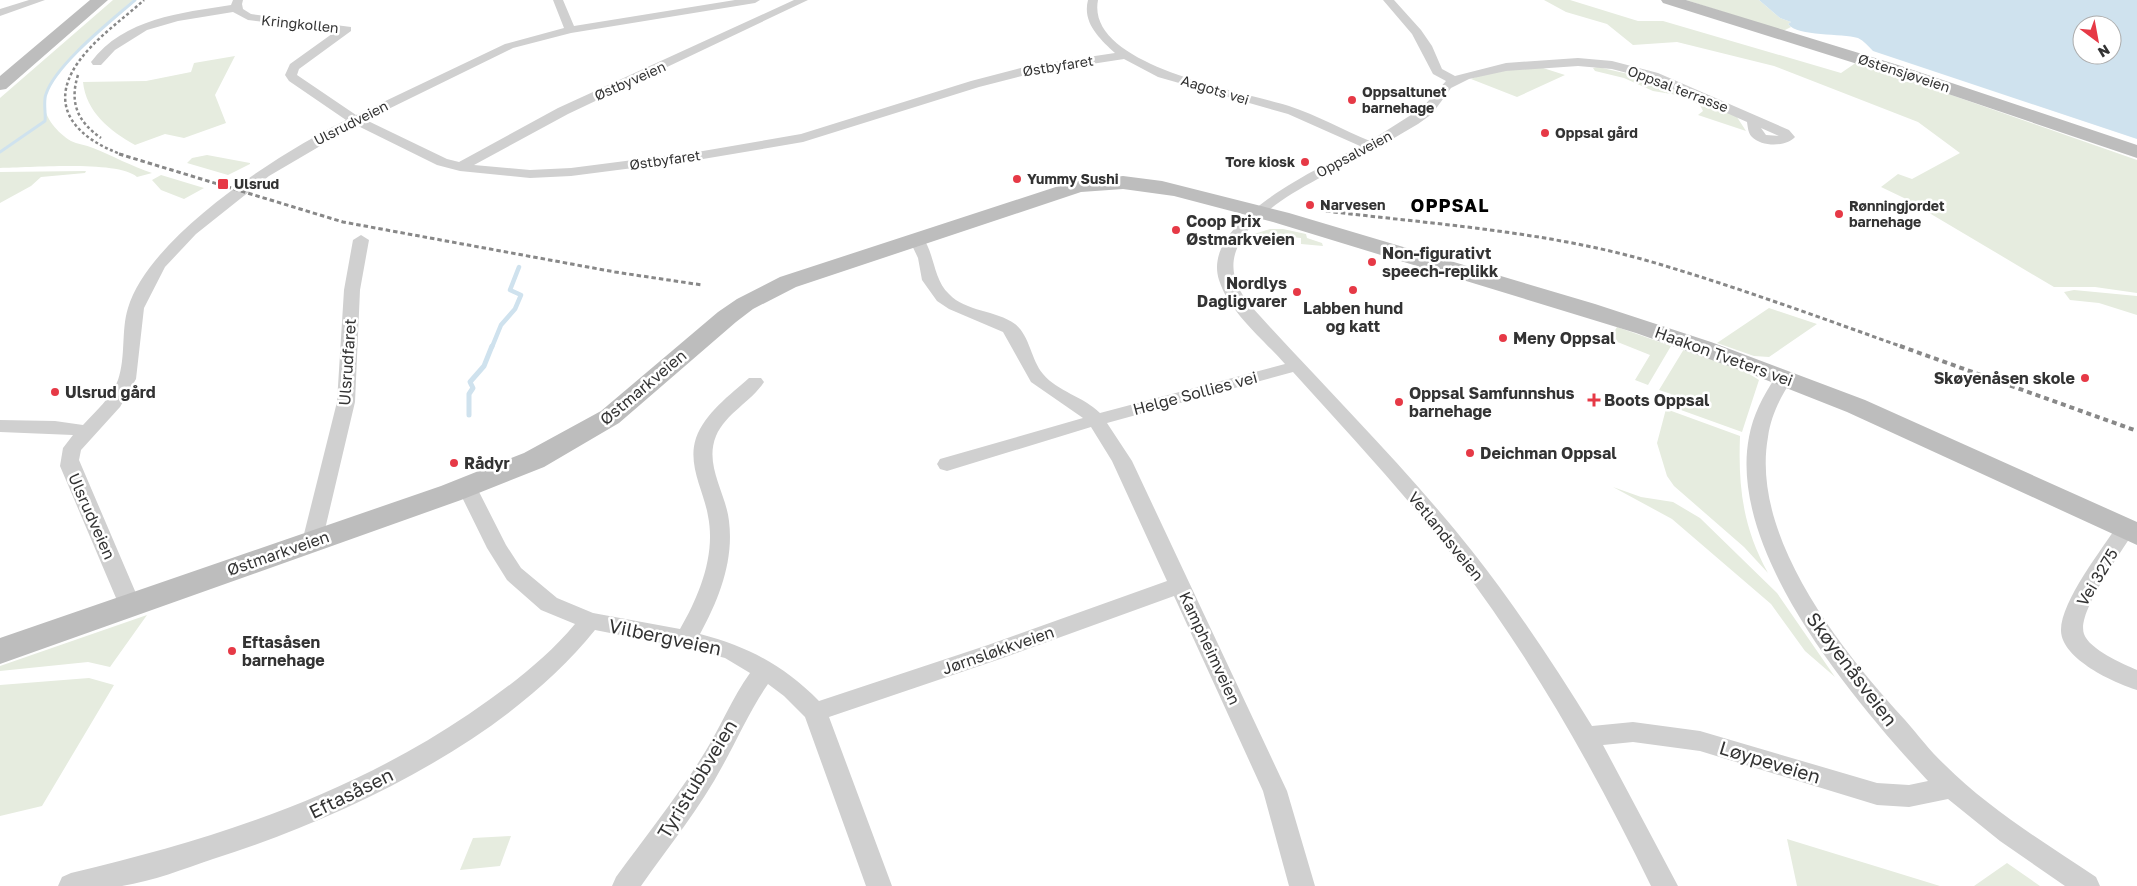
<svg xmlns="http://www.w3.org/2000/svg" width="2137" height="886" font-family="'Golos Text',sans-serif">
<rect width="100%" height="100%" fill="#fff"/>
<path fill="#e6ecdf" d="M113 0H133C113 18 44 75 44 102 44 118 58 133 71 141 77 144 86 145 93 148 113 156 131 166 152 173L137 177C118 160 29 168 0 168V98Z
M1544 0H1570L1638 21H1663L1841 73 1857 62 2137 160V293L2095 287H2054L1904 198 1881 187 1898 174 1912 179 1960 153 1918 122 1774 66 1677 42 1633 45 1607 24 1566 12Z
M1686 0H1759L1780 18 1791 22 1788 24 1791 27 1783 31Z
M235 56 215 95 226 123 184 138 165 134 135 145C110 131 86 112 83 82L146 81 191 72 194 63Z
M1598 67 1654 80 1735 114 1746 131 1698 115 1703 111 1700 105 1677 95 1653 91 1624 78 1595 71 1593 68Z
M1523 68H1543L1565 75 1517 97 1471 79 1484 74Z
M207 155 250 163V164L228 175 187 163 192 158Z
M86 171 85 173 41 177 31 186 0 203V172Z
M161 175 204 188 184 199 161 190 152 180Z
M1283 229 1306 234 1307 238 1322 243 1323 246 1301 244V238L1257 234 1256 240 1249 239 1251 235 1270 229Z
M2074 290 2137 296V315L2099 303 2070 300 2064 292Z
M1769 308 1817 324 1769 357 1754 356 1717 343Z
M1617 327 1671 346 1648 385 1635 380 1650 355 1610 339Z
M1684 349 1746 372 1759 380 1742 432 1667 405 1671 394 1659 390Z
M1666 409 1740 436C1738 487 1743 528 1768 573L1744 547 1674 486 1667 476 1657 443Z
M1613 487 1641 497 1673 502 1700 518 1777 593 1835 677 1805 651 1771 604 1672 519Z
M147 615 110 667 88 662 0 671V666Z
M89 678 114 685 42 806 0 816V685Z
M511 836 500 866 460 870 473 838Z
M1787 839 1940 886H1797Z
M2007 863 2040 886H1974Z"/>
<path fill="#cfe2ee" fill-rule="evenodd" d="M1759 0H2137V139L1873 51C1868 46 1864 41 1858 38 1842 33 1798 37 1788 24L1791 22 1780 18ZM2082 25H2112V55H2082Z"/>
<g fill="none" stroke-linecap="round" stroke-linejoin="round">
<path stroke="#cfe2ee" stroke-width="3" d="M0 152 45 121C46 112 43 102 46 94 56 64 111 21 135 0"/>
<path stroke="#cfe2ee" stroke-width="4.5" d="M492 347 501 325 515 309 521 295 510 290 519 267"/>
<path stroke="#cfe2ee" stroke-width="5" d="M469 415V394L473 388 470 382 484 366 492 346"/>
<path fill="#d0d0d0" fill-rule="evenodd" d="M29 0H45L0 16V9Z
M233 0H243L242 4 243 9 251 14 351 27V31L299 69 297 75 356 115 505 44 564 28 553 0H563L574 26 735 0H760L755 3 571 33 513 48 366 120 447 159 459 162 558 108 794 0H808L568 114 474 165 530 170 571 168 703 151 801 134 971 81 1028 66 1115 53C1100 39 1082 23 1088 0H1098C1085 67 1246 92 1289 106 1317 115 1343 130 1370 141L1422 108 1446 81 1433 74 1412 34 1383 0H1394L1421 30 1432 46 1442 69 1455 76 1506 63 1578 58 1612 61 1658 73 1789 130 1795 137C1786 147 1762 147 1752 137 1748 133 1748 128 1747 122L1650 79 1612 69 1578 66 1506 71 1469 79 1451 88 1432 114 1418 124C1399 135 1381 146 1362 156 1323 177 1252 207 1236 251 1229 271 1237 288 1249 304 1323 386 1403 464 1472 551 1516 607 1555 666 1592 726L1633 722 1700 731 1877 783 1909 785 1928 781C1855 702 1727 552 1749 437 1753 415 1763 396 1775 378L1778 374H1790L1793 378C1781 396 1771 415 1768 437 1750 537 1842 651 1905 720 1918 735 1930 751 1945 765 1989 809 2045 843 2096 877L2100 886H2065L2000 841 1948 799 1909 807 1877 805 1700 751 1633 742 1603 745 1678 886H1651C1596 773 1534 662 1457 561 1406 495 1349 434 1293 372L1107 423 1132 461 1287 791 1315 886H1289L1263 791 1174 596 1003 658 829 717 892 886H866L805 717 784 696 768 684C750 710 738 738 723 765 700 808 669 846 641 886H612L616 877C646 836 678 796 705 752 721 726 732 698 750 673L725 658 686 648 595 630C506 741 345 817 213 859 184 869 153 881 122 886 102 886 78 886 58 886L62 877 71 873C214 839 346 797 469 714 507 688 545 660 575 624L541 610 507 580 487 548 457 487 460 482 467 480 474 482 506 545 521 568 557 598 593 613 680 629C699 596 716 555 708 516 704 491 687 465 696 438 705 413 730 395 749 378H761L764 382C751 402 726 413 716 436 704 465 726 493 729 521 734 561 719 599 700 634 749 647 783 665 819 701L988 645 1167 581 1112 461 1091 427 947 471 940 469 937 464 940 459 1083 418 1031 382 1003 332 949 309 937 301 922 280 918 258 909 239 912 236H922C935 254 933 279 949 294 966 312 996 310 1015 324 1030 336 1031 360 1043 374 1058 392 1083 396 1100 413L1285 364C1263 339 1229 312 1219 280 1200 221 1321 168 1360 146L1288 114 1158 77 1124 59 1033 73 979 87 803 142 703 159 571 176 530 178 460 171 437 165 356 125 269 176 196 234 165 267 144 308 136 379 120 407 81 450 79 460 141 605 138 611 130 613 122 611 119 605 60 466 63 448 73 435 0 432V420L55 421 83 425C96 411 111 398 118 380 126 357 121 330 128 308 150 235 280 153 346 120L289 81 285 75 290 64 336 31 248 20 233 12 178 21 147 30 115 50 101 65H93L91 62C124 18 181 13 231 5ZM1761 128 1779 136H1780L1766 135Z
M361 235 369 240 360 290 355 402 322 542 319 547 312 549 305 547 302 542 337 402 344 290 353 240Z
M2126 521 2133 523 2136 528C2124 549 2076 612 2084 634 2089 649 2123 664 2137 670V690C2114 683 2062 659 2061 631 2060 602 2103 548 2119 523Z"/>
<path fill="#bdbdbd" fill-rule="evenodd" d="M90 0H108L6 89 0 90V76Z
M1661 0H1686L1898 65 2137 145V158L1886 73 1663 3Z
M1123 176 1162 181 1289 213 1595 304 1711 342 1865 400 2137 522V545L1847 412 1751 374 1636 333 1273 222 1174 196 1123 189 1081 192 796 287 753 309 736 322 619 423 544 467 461 500 0 664V638L441 486 524 453 601 411 718 312 737 299 780 277 1071 182Z"/>
<path stroke="#888" stroke-width="2.5" stroke-dasharray="3 2.5" stroke-linecap="butt" d="M78 75C69 103 78 122 101 138
M123 155C81 140 46 110 77 64 94 39 122 20 144 0"/>
<path stroke="#888" stroke-width="3" stroke-dasharray="4.5 3" stroke-linecap="butt" d="M119 154 343 222 615 272 702 285
M1326 211C1432 224 1542 231 1645 260 1732 285 1818 317 1903 347"/>
<path stroke="#888" stroke-width="4" stroke-dasharray="5 4" stroke-linecap="butt" d="M1900 346 2137 431"/>
</g>
<g fill="#e63946" stroke="#fff" stroke-width="2">
<circle cx="1352" cy="100" r="5"/>
<circle cx="1545" cy="133" r="5"/>
<circle cx="1305" cy="162" r="5"/>
<circle cx="1017" cy="179" r="5"/>
<rect x="217" y="178" width="12" height="12" rx="2.5"/>
<circle cx="1310" cy="205" r="5"/>
<circle cx="1839" cy="214" r="5"/>
<circle cx="1176" cy="230" r="5"/>
<circle cx="1372" cy="262" r="5"/>
<circle cx="1353" cy="290" r="5"/>
<circle cx="1297" cy="292" r="5"/>
<circle cx="1503" cy="338" r="5"/>
<circle cx="2085" cy="378" r="5"/>
<circle cx="55" cy="392" r="5"/>
<path d="M1591.5 392.5h5v5h5v5h-5v5h-5v-5h-5v-5h5z"/>
<circle cx="1399" cy="402" r="5"/>
<circle cx="1470" cy="453" r="5"/>
<circle cx="454" cy="463" r="5"/>
<circle cx="232" cy="651" r="5"/>
</g>
<g text-anchor="middle" stroke-width="5" stroke-linejoin="round" paint-order="stroke">
<g font-size="14" fill="#333" stroke="#fff">
<text transform="translate(300 24) rotate(6)" y="5">Kringkollen</text>
<text transform="translate(1058 66) rotate(-9)" y="5">Østbyfaret</text>
<text transform="translate(1904 73) rotate(18)" y="5">Østensjøveien</text>
<text transform="translate(630 81) rotate(-24)" y="5">Østbyveien</text>
<text transform="translate(1678 89) rotate(21)" y="5">Oppsal terrasse</text>
<text transform="translate(1215 90) rotate(17)" y="5">Aagots vei</text>
<text transform="translate(351 123) rotate(-27)" y="5">Ulsrudveien</text>
<text transform="translate(1354 154) rotate(-28)" y="5">Oppsalveien</text>
<text transform="translate(665 160) rotate(-8)" y="5">Østbyfaret</text>
</g>
<g font-size="14" font-weight="bold" fill="#333" stroke="#fff" text-anchor="start">
<text x="1362" y="97">Oppsaltunet<tspan x="1362" dy="16">barnehage</tspan></text>
<text x="1555" y="138">Oppsal gård</text>
<text x="1295" y="167" text-anchor="end">Tore kiosk</text>
<text x="1027" y="184">Yummy Sushi</text>
<text x="234" y="189">Ulsrud</text>
<text x="1320" y="210">Narvesen</text>
<text x="1849" y="211">Rønningjordet<tspan x="1849" dy="16">barnehage</tspan></text>
</g>
<g font-size="16" font-weight="bold" fill="#333" stroke="#fff" text-anchor="start">
<text x="1186" y="227">Coop Prix<tspan x="1186" dy="18">Østmarkveien</tspan></text>
<text x="1382" y="259">Non-figurativt<tspan x="1382" dy="18">speech-replikk</tspan></text>
<text x="1287" y="289" text-anchor="end">Nordlys<tspan x="1287" dy="18">Dagligvarer</tspan></text>
<text x="1353" y="314" text-anchor="middle">Labben hund<tspan x="1353" dy="18">og katt</tspan></text>
<text x="1513" y="344">Meny Oppsal</text>
<text x="2075" y="384" text-anchor="end">Skøyenåsen skole</text>
<text x="65" y="398">Ulsrud gård</text>
<text x="1409" y="399">Oppsal Samfunnshus<tspan x="1409" dy="18">barnehage</tspan></text>
<text x="1604" y="406">Boots Oppsal</text>
<text x="1480" y="459">Deichman Oppsal</text>
<text x="464" y="469">Rådyr</text>
<text x="242" y="648">Eftasåsen<tspan x="242" dy="18">barnehage</tspan></text>
</g>
<g font-size="16" fill="#333" stroke="#fff">
<text transform="translate(1724 356) rotate(20)" y="6">Haakon Tveters vei</text>
<text transform="translate(347 362) rotate(-86)" y="6">Ulsrudfaret</text>
<text transform="translate(643 387) rotate(-40)" y="6">Østmarkveien</text>
<text transform="translate(1195 393) rotate(-15)" y="6">Helge Sollies vei</text>
<text transform="translate(92 516) rotate(66)" y="6">Ulsrudveien</text>
<text transform="translate(1446 536) rotate(51)" y="6">Vetlandsveien</text>
<text transform="translate(278 553) rotate(-19)" y="6">Østmarkveien</text>
<text transform="translate(2097 577) rotate(-59)" y="6">Vei 3275</text>
<text transform="translate(1210 648) rotate(65)" y="6">Kampheimveien</text>
<text transform="translate(998 650) rotate(-19)" y="6">Jørnsløkkveien</text>
</g>
<g font-size="18" font-weight="bold" letter-spacing="1" fill="#000" stroke="#fff">
<text x="1450" y="212">OPPSAL</text>
</g>
<g font-size="19" fill="#333" stroke="#fff">
<text transform="translate(665 637) rotate(12)" y="7">Vilbergveien</text>
<text transform="translate(1852 669) rotate(53)" y="7">Skøyenåsveien</text>
<text transform="translate(1770 762) rotate(17)" y="7">Løypeveien</text>
<text transform="translate(697 779) rotate(-59)" y="7">Tyristubbveien</text>
<text transform="translate(351 793) rotate(-26)" y="7">Eftasåsen</text>
</g>
</g>
<g transform="translate(2097 40) rotate(148)"><circle r="24" fill="#ffffff" stroke="#adadad"/>
<path d="M0-4L9 19L0 12L-9 19Z" fill="#e63946"/>
<text y="-8" font-size="14" font-weight="bold" text-anchor="middle" fill="#333333">N</text>
</g>
</svg>
